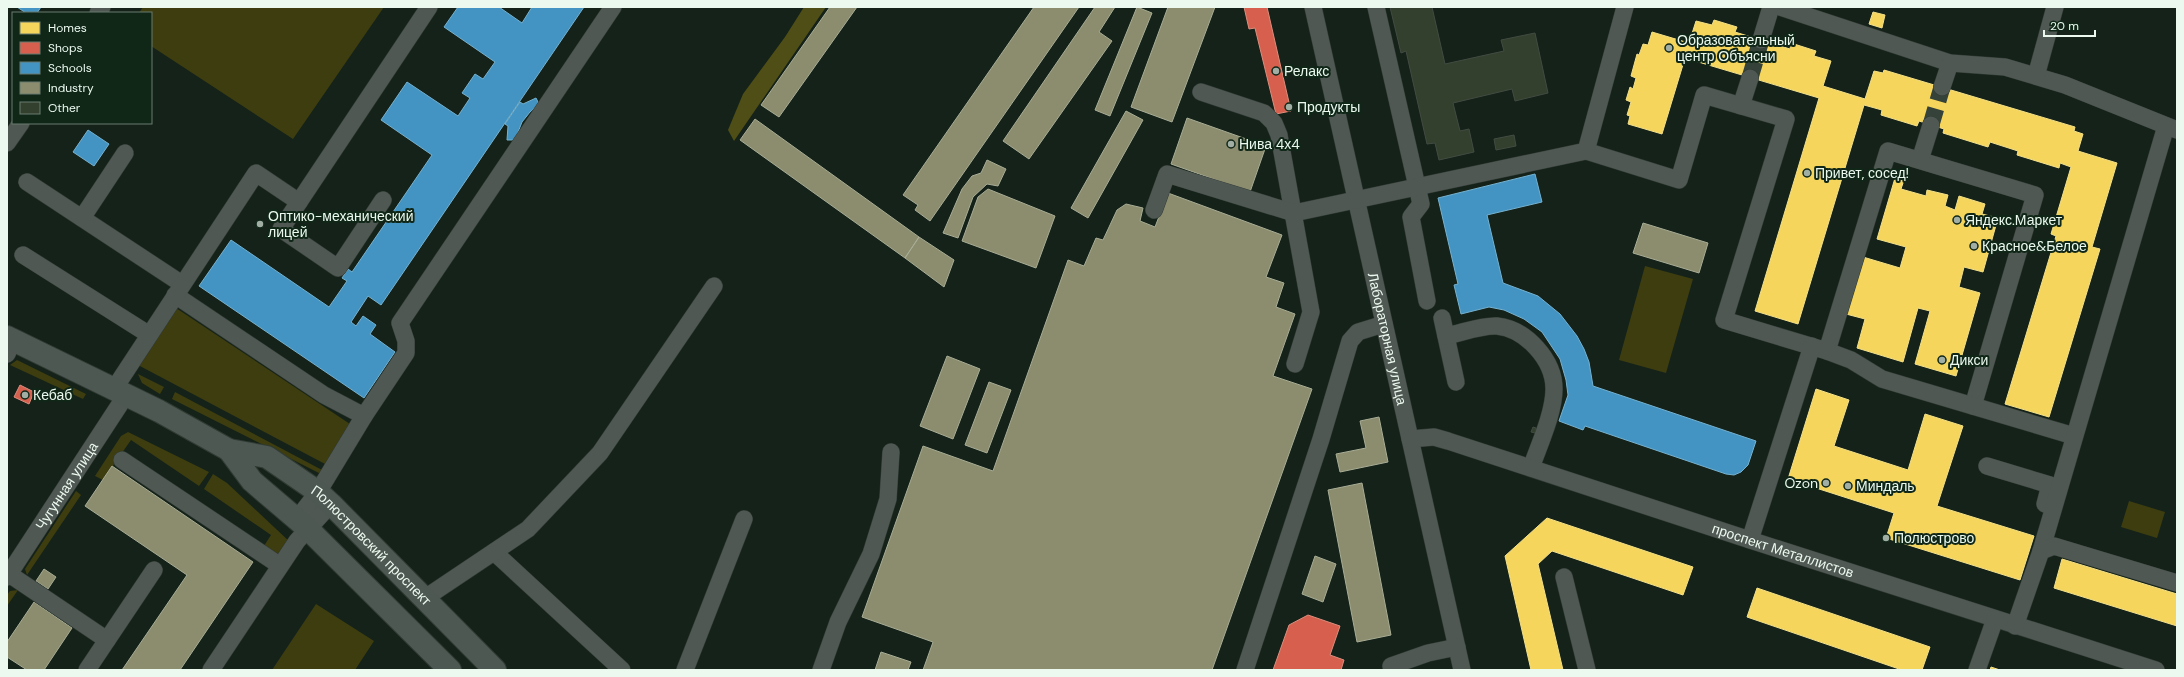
<svg xmlns="http://www.w3.org/2000/svg" width="2184" height="677" font-family="'DM Sans',sans-serif">
<rect width="100%" height="100%" fill="#152219"/>
<path fill="#3d3d0f" d="M143 7H384L293 139 151 46V13H139Z
M1645 266 1693 279 1666 373 1619 360Z
M176 308 350 424 327 465 138 365Z
M17 360 86 394 83 399 10 365Z
M138 374 164 387 160 394 142 383Z
M175 392 324 471 319 473 172 399Z
M128 432 209 472 199 486 131 440 103 480 95 476 121 436Z
M213 474 227 483 291 543 282 555H275L262 549 271 535 204 489Z
M76 491 81 495 27 575 25 569Z
M2129 501 2165 512 2157 538 2121 527Z
M18 590 7 606V595L10 591Z
M316 604 374 641 355 670H272Z"/>
<path fill="#4f4e16" d="M804 7H826L734 141 728 130 743 94 785 37Z"/>
<path fill="#f6d55c" stroke="#f3e088" d="M1873 12 1885 15 1882 28 1869 24Z
M1714 20 1737 27 1735 32 1761 40 1790 49 1791 43 1816 51 1814 56 1831 61 1823 86 1865 99 1874 71 1883 73 1884 70 2075 127 2074 131 2083 134 2078 151 2117 163 2092 247 2100 249 2049 417 2005 404 2056 236 2051 234 2071 167 2060 163 2059 168 2017 155 2018 151 1990 142 1988 147 1943 133 1944 129 1919 121 1917 126 1881 115 1882 110 1864 105 1798 324 1755 311 1819 98 1685 58 1662 134 1628 124 1630 116 1627 115 1631 102 1626 100 1630 87 1633 89 1636 78 1631 76 1637 54 1639 55 1643 44 1648 45 1652 32 1689 43 1696 21 1712 25Z
M1895 178 1904 180 1901 189 1926 196 1927 190 1948 195 1945 206 1955 210 1959 196 1985 204 1982 214 1998 218 1983 272 1964 267 1959 287 1980 293 1956 376 1915 364 1930 311 1918 308 1903 362 1857 348 1865 319 1846 314 1863 257 1900 268 1906 247 1877 239Z
M1816 389 1849 400 1834 446 1908 470 1925 414 1963 426 1937 506 2034 536 2020 580 1886 538 1894 513 1788 479Z
M1547 518 1693 567 1683 595 1552 551 1538 564 1563 670H1531L1505 556Z
M2062 559 2177 594V626L2054 588Z
M1757 588 1930 647 1922 670H1902L1747 617Z
M1991 667 2000 670H1990Z"/>
<path fill="#d6604d" stroke="#dc8e7e" d="M1244 7H1267L1291 111 1276 114 1255 28 1249 29Z
M20 385 34 392 29 404 14 397Z
M1308 615 1340 626 1330 655 1344 660 1341 670H1273L1289 625Z"/>
<path fill="#4393c3" stroke="#75b2d0" d="M17 7H41L37 13H26Z
M458 7H499L522 23 532 7H584L381 305 368 296 351 322 356 326 363 316 376 325 370 334 395 352 364 398 199 286 231 240 329 307 347 281 342 278 348 269 352 272 432 155 381 120 407 82 458 116 470 98 462 93 475 74 483 79 495 62 444 27Z
M536 98 539 104 530 112 522 122 515 140H507L508 126 505 124 520 102 523 104Z
M88 130 109 144 94 166 73 152Z
M1535 174 1542 202 1487 215 1503 283 1538 296 1560 314 1577 336 1584 349 1589 362 1593 386 1756 441 1748 465 1741 472 1734 475 1726 474 1585 426 1583 430 1559 421 1568 395 1566 380 1560 359 1542 332 1524 319 1504 310 1489 307 1461 314 1454 285 1458 284 1438 198Z"/>
<path fill="#8c8c6e" stroke="#a8ad95" d="M830 7H857L779 117 761 105Z
M1034 7H1079L930 221 915 210 918 205 903 195Z
M1095 7H1115L1099 32 1112 41 1029 159 1003 141Z
M1137 7 1152 13 1110 116 1095 110Z
M1168 7H1215L1172 122 1131 107Z
M1126 111 1143 120 1088 218 1071 208Z
M1187 118 1266 146 1250 192 1171 164Z
M755 119 919 237 905 258 740 140Z
M987 160 1006 169 998 186 987 184 973 197 958 238 943 233 962 189 972 176 981 173Z
M988 189 1055 216 1036 268 962 241 978 197Z
M1168 193 1282 235 1266 277 1284 283 1276 307 1295 314 1273 376 1312 389 1212 670H923L933 642 862 617 923 446 993 471 1068 260 1084 266 1096 238 1103 240 1117 210 1126 204 1143 208 1140 221 1155 227Z
M1643 223 1708 243 1699 273 1633 253Z
M919 237 954 260 944 287 905 258Z
M947 356 980 369 953 439 920 426Z
M989 382 1011 390 987 453 965 445Z
M1379 417 1388 462 1340 472 1336 454 1366 448 1360 421Z
M112 466 253 562 180 670H122L187 575 85 506Z
M1362 483 1391 635 1357 642 1328 490Z
M1315 556 1336 564 1323 602 1302 594Z
M44 569 56 577 48 589 36 581Z
M34 602 72 628 44 670H27L7 657V642Z
M881 652 911 662 908 670H875Z"/>
<path fill="#34402e" stroke="#424b42" d="M1390 7H1432L1445 64 1504 51 1501 40 1535 33 1548 93 1515 101 1512 89 1453 103 1460 131 1469 129 1474 152 1439 160 1435 143 1427 144 1406 51 1401 53Z
M1514 135 1516 146 1496 150 1494 139Z
M1533 427 1536 428 1535 433 1531 432Z"/>
<g fill="none" stroke-linecap="round" stroke-linejoin="round">
<path stroke="#354239" stroke-width="17" stroke-dasharray="17 8" stroke-linecap="butt" d="M1750 78 1761 40
M1931 125 1942 87"/>
<g stroke="#303b34" stroke-width="18">
<g id="minor">
<path id="s1" d="M1313 7 1462 670"/>
<path d="M1376 7 1421 204 1411 217 1427 301"/>
<path d="M1780 7 1950 63 2005 67 2065 85 2177 130"/>
<path d="M98 13 102 7"/>
<path d="M1761 40 1771 7"/>
<path d="M2036 76 2055 7"/>
<path d="M1942 87 1950 63"/>
<path d="M1201 92 1264 113 1274 123 1279 135 1311 312 1295 364"/>
<path d="M1741 106 1750 78"/>
<path d="M7 143 21 123"/>
<path d="M1586 151 1679 180 1704 95 1786 119 1724 320 1827 351 1888 151 2035 195 1973 406 2074 436"/>
<path d="M1920 160 1931 125"/>
<path d="M27 182 182 284"/>
<path d="M383 200 338 268 281 229 429 7"/>
<path d="M1154 210 1167 174 1294 213 1586 151 1625 7"/>
<path d="M82 218 125 153"/>
<path d="M23 255 148 334"/>
<path d="M175 295 324 395 364 416"/>
<path d="M1442 318 1456 382"/>
<path d="M1446 336C1462 333 1481 325 1497 326 1526 329 1554 360 1554 389 1554 413 1539 445 1531 468"/>
<path d="M1827 351 1851 360 1882 379 1973 406"/>
<path d="M7 354 13 340"/>
<path d="M114 389 256 173 299 202"/>
<path id="s2" d="M1410 439 1434 437 1448 441 1750 540 2156 670"/>
<path d="M122 460 279 565"/>
<path d="M1987 466 2050 485 2045 504"/>
<path d="M297 519 318 492 364 416 406 353V341L400 323 613 7"/>
<path d="M1750 540 1812 346"/>
<path d="M2041 551 2166 126"/>
<path d="M494 552 622 670"/>
<path d="M9 574 107 640"/>
<path id="s3" d="M7 577 126 395"/>
<path d="M1564 577 1587 670"/>
<path d="M425 598 528 529 600 453 714 286"/>
<path d="M2015 626 2041 551 2054 546 2177 583"/>
<path d="M87 670 154 570"/>
<path d="M211 670 297 541 331 504"/>
<path d="M685 670 744 519"/>
<path d="M821 670 838 622 871 554 888 499 891 452"/>
<path d="M1245 670 1321 439 1350 341 1358 332 1384 324"/>
<path d="M1392 670 1391 666 1428 653 1457 647"/>
<path d="M1977 670 1995 619"/>
</g>
</g>
<g stroke="#303b34" stroke-width="24">
<g id="major">
<path id="s4" d="M7 337 159 411 229 450 267 457 318 492 331 504 495 670"/>
<path d="M229 450 252 481 307 528 450 670"/>
</g>
</g>
<use href="#minor" stroke="#505854" stroke-width="17"/>
<use href="#major" stroke="#4e5853" stroke-width="22"/>
</g>
<g fill="#a0aea4" stroke="#102718" stroke-width="1.5">
<circle cx="1669" cy="48" r="4"/>
<circle cx="1276" cy="71" r="4"/>
<circle cx="1289" cy="107" r="4"/>
<circle cx="1231" cy="144" r="4"/>
<circle cx="1807" cy="173" r="4"/>
<circle cx="1957" cy="220" r="4"/>
<circle cx="260" cy="224" r="4"/>
<circle cx="1974" cy="246" r="4"/>
<circle cx="1942" cy="360" r="4"/>
<circle cx="25" cy="395" r="4"/>
<circle cx="1826" cy="483" r="4"/>
<circle cx="1848" cy="486" r="4"/>
<circle cx="1886" cy="538" r="4"/>
</g>
<g text-anchor="middle" stroke-width="4" stroke-linejoin="round" paint-order="stroke">
<g font-size="14" fill="#ebf9ef" stroke="#102718" text-anchor="start">
<text x="1677" y="45">Образовательный<tspan x="1677" dy="16">центр Объясни</tspan></text>
<text x="1284" y="76">Релакс</text>
<text x="1297" y="112">Продукты</text>
<text x="1239" y="149">Нива 4х4</text>
<text x="1815" y="178">Привет, сосед!</text>
<text x="268" y="221">Оптико-механический<tspan x="268" dy="16">лицей</tspan></text>
<text x="1965" y="225">Яндекс.Маркет</text>
<text x="1982" y="251">Красное&amp;Белое</text>
<text x="1950" y="365">Дикси</text>
<text x="33" y="400">Кебаб</text>
<text x="1818" y="488" text-anchor="end">Ozon</text>
<text x="1856" y="491">Миндаль</text>
<text x="1894" y="543">Полюстрово</text>
</g>
<g font-size="14" fill="#ebf9ef" stroke="#102718">
<text dy="5" stroke="none"><textPath href="#s1" startOffset="340">Лабораторная улица</textPath></text>
<text dy="5" stroke="none"><textPath href="#s3" startOffset="109">Чугунная улица</textPath></text>
<text dy="5" stroke="none"><textPath href="#s4" startOffset="425">Полюстровский проспект</textPath></text>
<text dy="5" stroke="none"><textPath href="#s2" startOffset="391">проспект Металлистов</textPath></text>
</g>
</g>
<rect width="2184" height="677" fill="none" stroke="#ebf9ef" stroke-width="16"/>
<rect x="12" y="12" width="140" height="112" fill="#102718" stroke="#687b6e"/>
<rect x="20" y="22" width="20" height="12" fill="#f6d55c" stroke="#687b6e"/>
<text x="48" y="32" font-size="12" fill="#ebf9ef">Homes</text>
<rect x="20" y="42" width="20" height="12" fill="#d6604d" stroke="#687b6e"/>
<text x="48" y="52" font-size="12" fill="#ebf9ef">Shops</text>
<rect x="20" y="62" width="20" height="12" fill="#4393c3" stroke="#687b6e"/>
<text x="48" y="72" font-size="12" fill="#ebf9ef">Schools</text>
<rect x="20" y="82" width="20" height="12" fill="#8c8c6e" stroke="#687b6e"/>
<text x="48" y="92" font-size="12" fill="#ebf9ef">Industry</text>
<rect x="20" y="102" width="20" height="12" fill="#34402e" stroke="#687b6e"/>
<text x="48" y="112" font-size="12" fill="#ebf9ef">Other</text>
<path d="M2044 30v6h51v-6" fill="none" stroke="#ebf9ef" stroke-width="2"/>
<text x="2050" y="30" font-size="12" fill="#ebf9ef" stroke="#102718" stroke-width="3" paint-order="stroke">20 m</text>
</svg>
